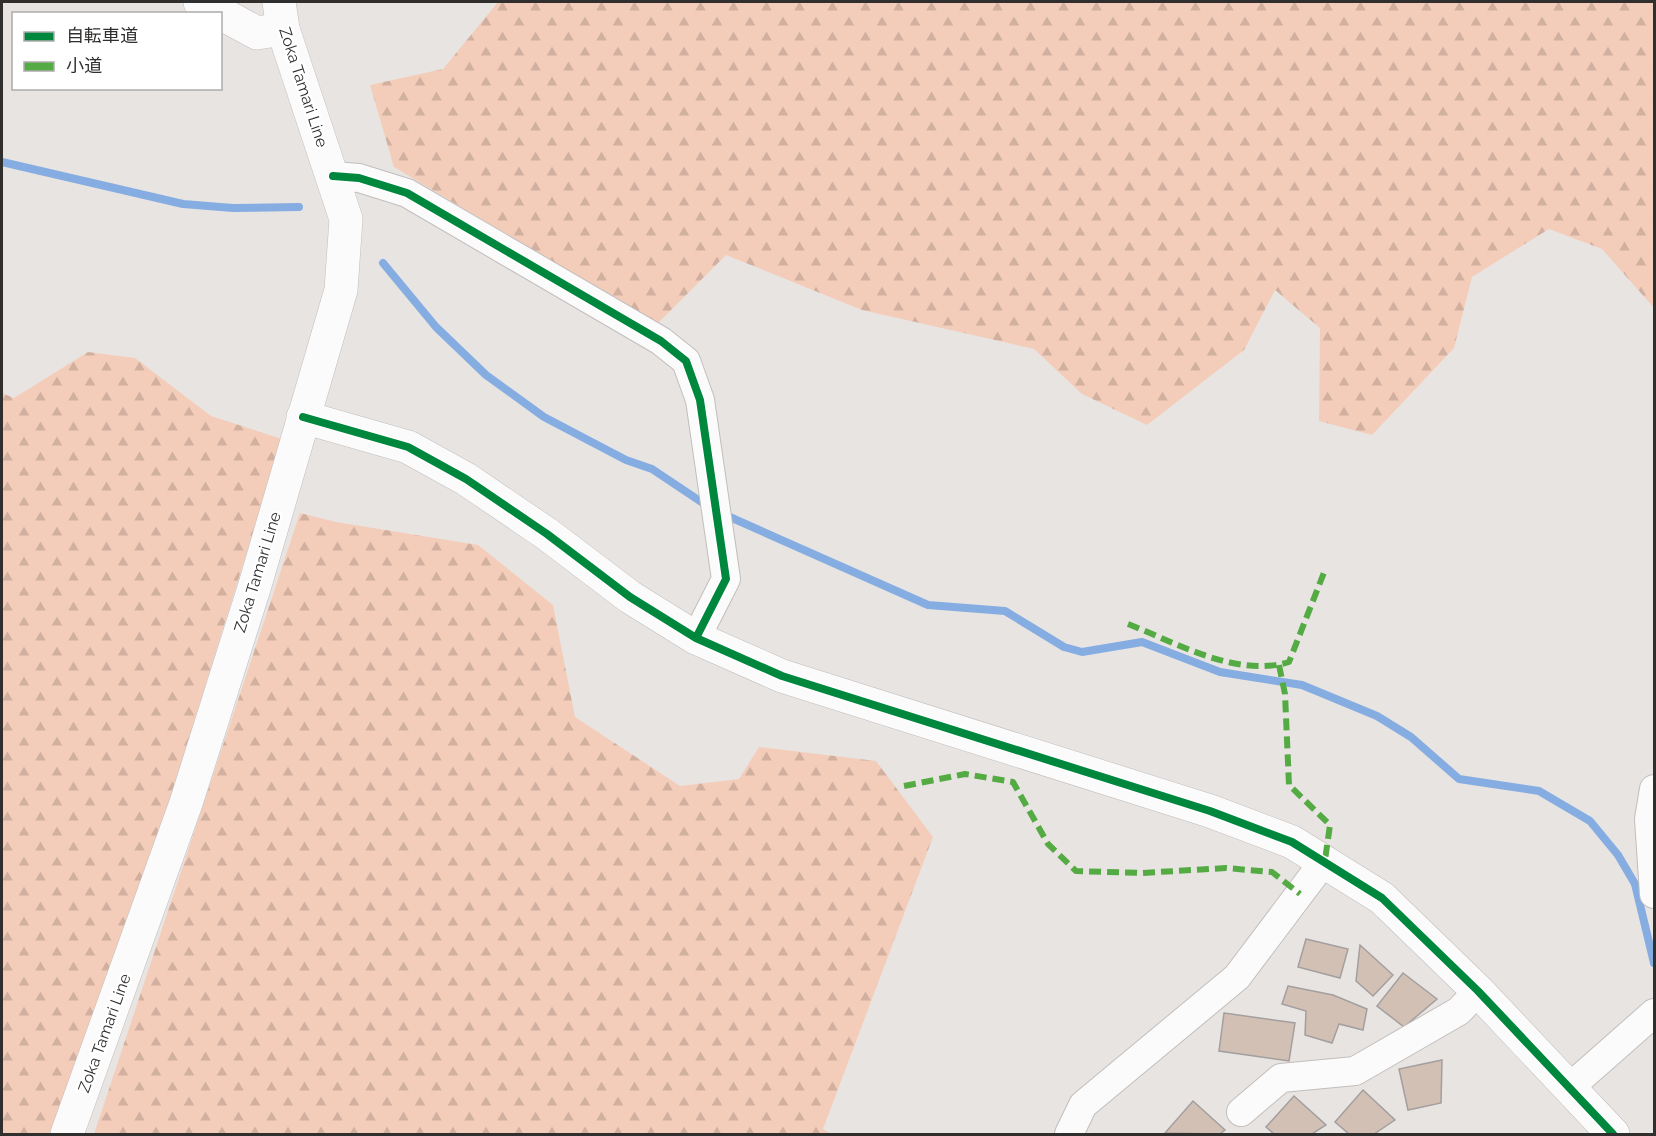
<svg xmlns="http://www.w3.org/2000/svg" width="1656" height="1136" font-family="Raleway,'Noto Sans JP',sans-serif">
<defs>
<pattern id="forest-firs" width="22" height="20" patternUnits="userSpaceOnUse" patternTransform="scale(1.5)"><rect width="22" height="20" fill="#f4cdba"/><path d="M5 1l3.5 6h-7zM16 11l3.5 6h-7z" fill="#d2b0a0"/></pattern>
</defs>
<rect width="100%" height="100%" fill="#e8e4e2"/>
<path fill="url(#forest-firs)" d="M498 2H1654V308L1602 249 1549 229 1472 277 1454 348 1372 435 1319 421 1320 328 1275 290 1244 350 1147 425 1082 394 1034 349 862 310 726 255 657 324 394 167 370 85 443 69Z
M88 352 135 358 211 416 282 439 169 802 52 1134H2V393L14 398Z
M300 513 336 522 478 545 553 605 575 717 680 786 739 779 759 747 876 761 933 837 823 1129 831 1134H94Z"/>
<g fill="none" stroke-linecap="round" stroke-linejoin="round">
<path stroke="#86ade1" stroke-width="8" d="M2 162 183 204 233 208 299 207
M383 263 436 327 486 375 544 417 626 460 652 469 709 507
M723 514 928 605 1005 611 1064 647 1082 652 1142 642 1220 672 1302 685 1377 716 1411 737 1459 779 1539 791 1590 821 1618 855 1635 884 1654 963"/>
</g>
<path fill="#d3c0b5" stroke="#a29f9e" stroke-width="1.5" d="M1306 939 1348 949 1340 978 1298 967Z
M1360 945 1393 975 1373 996 1356 981Z
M1403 973 1437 999 1404 1027 1377 1006Z
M1288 986 1333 995 1367 1009 1363 1030 1339 1024 1332 1043 1305 1035 1306 1011 1282 1004Z
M1224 1013 1295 1023 1289 1061 1219 1051Z
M1442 1060 1441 1103 1408 1110 1399 1069Z
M1363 1090 1395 1120 1374 1134H1349L1335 1122Z
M1294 1096 1326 1125 1312 1134H1274L1266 1127Z
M1193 1101 1225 1130 1220 1134 1165 1133Z"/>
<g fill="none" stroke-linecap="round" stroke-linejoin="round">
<g stroke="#c1bebd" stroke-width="30">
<path id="minor" d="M333 176 359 178 407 193 661 341 686 361 700 400 726 579 696 638
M1654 789 1649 819 1654 894
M1569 1088 1654 1013
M1241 1112 1281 1078 1355 1071 1459 1011 1478 991
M1069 1134 1083 1105 1237 977 1325 860"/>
</g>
<g stroke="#c1bebd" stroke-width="34">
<path id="tertiary" d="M200 2 257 33 283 29
M303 417 408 447 466 479 547 534 630 597 696 638 782 676 1210 811 1292 842 1382 898 1478 991 1613 1134"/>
</g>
<g stroke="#c1bebd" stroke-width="34">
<path id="secondary" d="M67 1134 186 803 255 585 341 290 346 219 283 29 279 2"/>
</g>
<use href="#minor" stroke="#fcfbfb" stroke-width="28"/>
<use href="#tertiary" stroke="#fcfbfb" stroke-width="33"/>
<use href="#secondary" stroke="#fcfbfb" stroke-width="33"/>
<path stroke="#54ab44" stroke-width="6" stroke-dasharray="12 6" stroke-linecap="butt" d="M1128 624C1177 643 1236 678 1289 662L1325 570
M1279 665 1285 694 1289 785 1330 825 1325 860
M904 786 965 774 1013 782 1048 844 1076 871 1142 873 1226 868 1272 872 1300 894"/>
<g stroke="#fff" stroke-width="11">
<path id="cycleway" d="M333 176 359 178 407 193 661 341 686 361 700 400 726 579 696 638
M303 417 408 447 466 479 547 534 630 597 696 638 782 676 1210 811 1292 842 1382 898 1478 991 1613 1134"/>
</g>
<use href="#cycleway" stroke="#00873e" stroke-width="8"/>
</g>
<g text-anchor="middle" stroke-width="5" stroke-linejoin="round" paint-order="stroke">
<g font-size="16" fill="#312f2e" stroke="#fff">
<text transform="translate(304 87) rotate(72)" y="6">Zoka Tamari Line</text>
<text transform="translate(257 572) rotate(-73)" y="6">Zoka Tamari Line</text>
<text transform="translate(104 1033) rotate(-70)" y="6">Zoka Tamari Line</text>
</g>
</g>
<rect width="1656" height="1136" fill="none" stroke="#312f2e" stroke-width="6"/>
<rect x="12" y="12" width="210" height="78" fill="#ffffff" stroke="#adacab" stroke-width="1.5"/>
<rect x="24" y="32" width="30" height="9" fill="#00873e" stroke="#adacab" stroke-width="1.5"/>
<text x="66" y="42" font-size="18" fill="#312f2e">自転車道</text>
<rect x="24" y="62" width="30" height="9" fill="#54ab44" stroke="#adacab" stroke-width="1.5"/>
<text x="66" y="72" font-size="18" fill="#312f2e">小道</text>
</svg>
